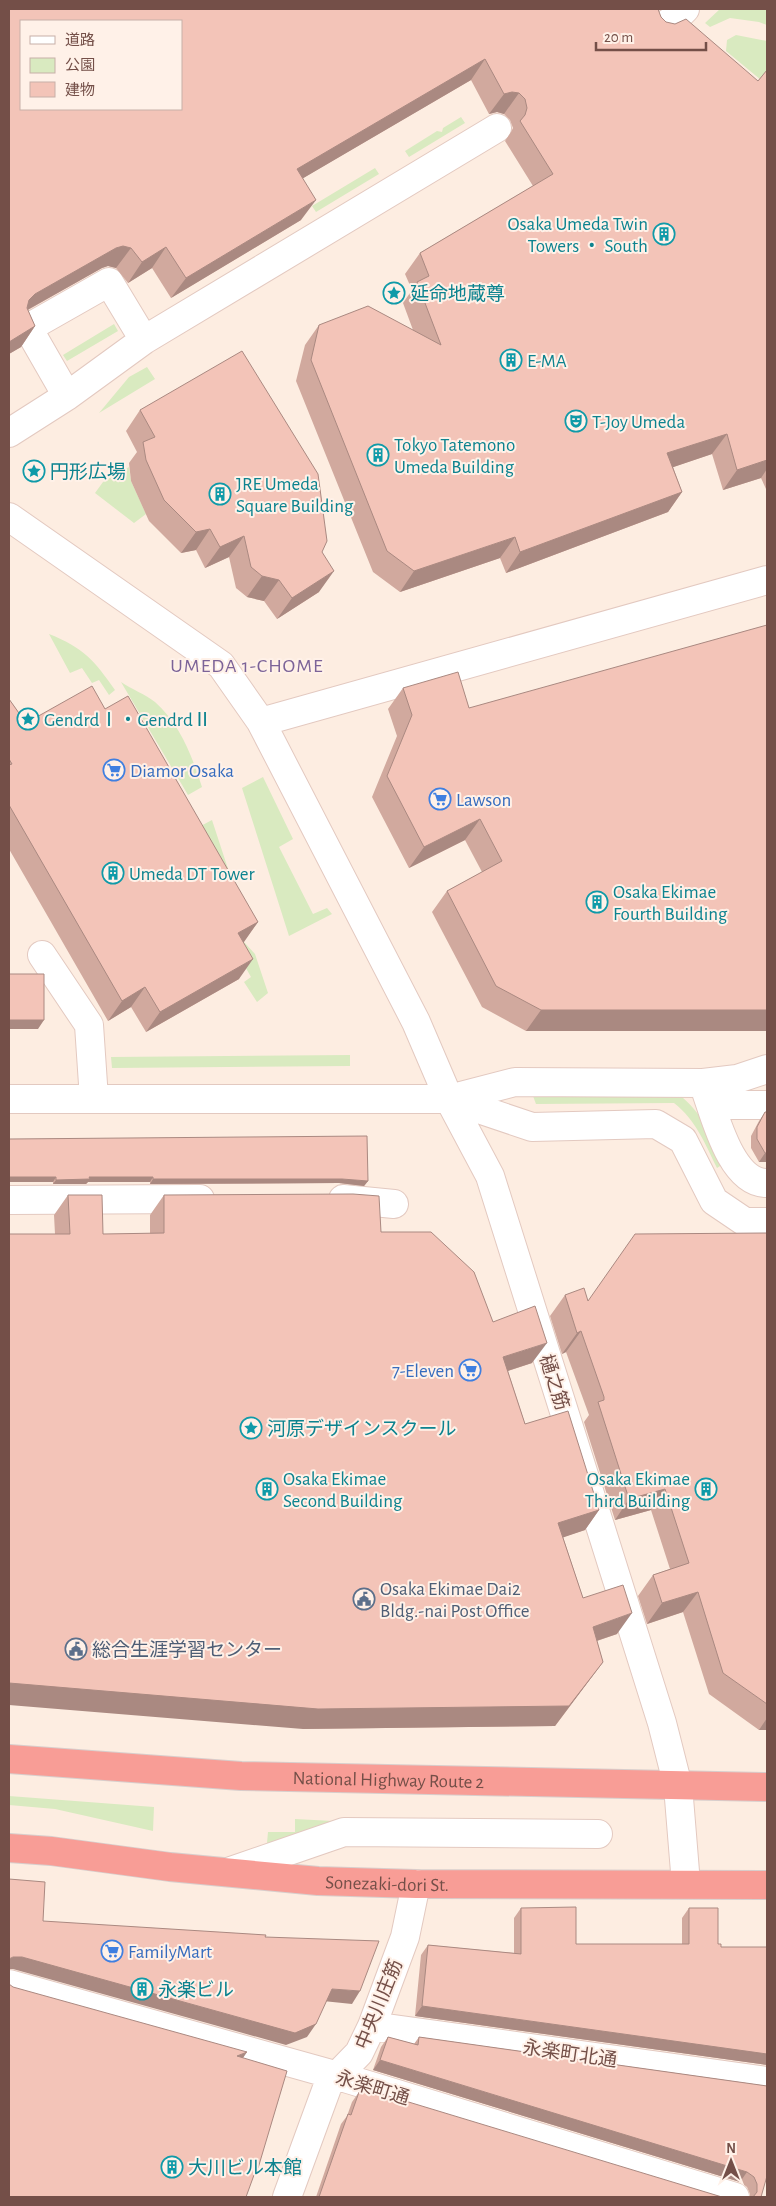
<svg xmlns="http://www.w3.org/2000/svg" width="776" height="2206" font-family="'Alegreya Sans','Noto Sans JP',sans-serif">
<rect width="100%" height="100%" fill="#fdede1"/>
<path fill="#d9eac0" d="M720 9H767V25L759 22 730 18 710 27 705 23Z
M736 35 767 41V85L726 51 727 40Z
M461 117 465 123 409 157 405 151 437 131 442 132 443 128Z
M375 168 379 174 316 212 312 206Z
M114 324 118 331 67 361 63 355Z
M147 367 155 379 99 413 129 377Z
M129 467 131 481 146 514 134 523 95 493 103 482Z
M49 634C84 648 94 660 115 690L109 695 99 680 92 683 82 668 70 673Z
M121 682C131 689 145 694 155 702 180 724 192 756 202 787L188 795Z
M263 777 293 839 279 847 313 914 327 908 332 914 289 936 242 788Z
M212 820 232 881 197 828Z
M244 942 255 954 268 993 257 1002 244 982 251 977 238 954 224 953Z
M350 1055V1066L112 1068 111 1057Z
M678 1094C703 1113 711 1136 725 1163L717 1168C705 1144 696 1120 674 1103L536 1104 533 1096Z
M9 1796 154 1807 153 1831 55 1809 9 1805Z
M295 1819 333 1821 331 1826 283 1843H267L268 1832H295Z"/>
<g fill="none" stroke-linecap="round" stroke-linejoin="round">
<g stroke="#e3c9c0" stroke-width="30">
<path id="minor" d="M659 29 677 17 685 9
M67 396 28 328 109 282 144 340
M9 433 67 396 144 340 497 128
M9 517 221 665 261 722 416 1022 449 1099 490 1176 662 1723 678 1786 686 1884
M261 722 767 580
M42 955 89 1025 94 1099
M703 1083C714 1112 730 1184 767 1183
M703 1083 731 1105H767
M9 1099H449L515 1082 703 1083 737 1079 767 1069
M449 1099 532 1127 656 1124 683 1140 714 1201 745 1222H767
M343 1199 394 1204
M9 1200 200 1199
M231 1871 344 1832 598 1834
M9 1984 338 2076 735 2197
M372 2026 767 2081
M287 2197 328 2085 359 2053 372 2026 405 1937 416 1884"/>
</g>
<g stroke="#d8cecc" stroke-width="30">
<g id="highway">
<path id="s1" d="M9 1759 241 1776 767 1787"/>
<path id="s2" d="M9 1848 51 1851 170 1867 318 1881 416 1884 767 1885"/>
</g>
</g>
<use href="#minor" stroke="#fff" stroke-width="28"/>
<use href="#highway" stroke="#f89d96" stroke-width="28"/>
</g>
<path fill="#d1a99e" d="M9 9 658 10 661 17 666 22 758 81 767 70V488L766 489 761 478 723 490 712 454 673 467 682 492 668 512 506 573 500 558 400 592 373 572 296 381 305 345 319 325 413 330 403 303 412 290 405 274 420 253 533 186 505 141 511 132 513 128 510 120 504 114 497 112 489 114 471 80 303 178 301 220 171 298 152 268 128 283 116 268 108 266 102 268 28 310 35 326 21 347 9 354Z
M140 410 322 552 319 592 277 619 264 601 247 597 236 588 229 557 205 568 196 550 181 553 149 521 131 481 129 463 137 452 126 431Z
M403 688 469 708 767 1031H526L482 1007 432 912 447 891 482 872 465 840 409 868 372 797 397 736 388 709Z
M9 699 26 723 105 709 258 922 243 942 239 979 146 1032 131 1007 108 1021 9 849Z
M765 1112 767 1162H759L751 1148V1136L759 1121Z
M9 1139 368 1181 364 1186 339 1183 150 1184V1182H88L86 1184H53V1182H9Z
M68 1195 103 1234H150V1215L164 1195 381 1232 493 1322 532 1363 508 1371 525 1424 599 1510 585 1530 563 1537 583 1598 617 1634 597 1641 603 1662 555 1726 303 1729 55 1234 54 1215Z
M767 1233V1730H759L709 1694 683 1612 647 1624 638 1596 653 1575 670 1569 651 1510 615 1520 584 1422 589 1415 566 1352 562 1354 550 1316 565 1295 588 1301Z
M521 1908 576 1944H682V1918L689 1908 721 1947H767V2065L415 2016 421 1955 428 1945 514 1953V1918Z
M388 2037 414 2044 419 2037 767 2086 761 2197H750V2194L747 2187 740 2182 373 2070 381 2047Z
M359 2092 722 2197H316L341 2124 347 2116 352 2102Z"/>
<path fill="#aa8981" d="M485 59 471 80 283 190 297 169Z
M512 92 519 93 504 114 497 112 489 114 504 94Z
M316 200 301 220 171 298 186 278Z
M123 246 131 248 116 268 108 266 102 268 20 314 29 300 35 294 116 248Z
M166 247 152 268 128 283 142 262Z
M35 326 21 347 9 354V342Z
M727 434 712 454 653 474 667 453Z
M767 460V469L761 478 723 490 737 470Z
M682 492 668 512 506 573 520 552Z
M210 529 196 550 181 553 196 532Z
M244 536 229 557 205 568 220 547Z
M515 537 500 558 400 592 414 571Z
M334 571 319 592 277 619 292 598Z
M262 576 279 580 264 601 247 597Z
M480 819 465 840 409 868 424 847Z
M258 922 244 942 224 953 238 933Z
M253 959 239 979 146 1032 160 1012Z
M145 987 131 1007 108 1021 122 1001Z
M541 1010H767V1031H526Z
M9 1020H44L38 1029H9Z
M765 1153H767V1162H759Z
M9 1177H56L53 1182H9Z
M89 1177H153L150 1182H88L86 1184H53L56 1180Z
M153 1179H342L368 1181 364 1186 339 1183 150 1184Z
M581 1331 566 1352 562 1354 577 1333Z
M547 1343 532 1363 489 1377 503 1357Z
M665 1489 651 1510 615 1520 629 1499Z
M599 1510 585 1530 544 1544 558 1523Z
M698 1592 683 1612 647 1624 662 1603Z
M632 1613 617 1634 578 1647 593 1627Z
M603 1662 555 1726 303 1729 9 1705V1683Z
M767 1718V1730H759Z
M13 1957H22L316 2024 307 2037 286 2045 13 1969H9V1959Z
M332 1989 360 1991 352 2004 323 2001Z
M422 2006 767 2054V2065L415 2016Z
M247 2052 239 2064 237 2056Z
M380 2060 747 2172 740 2182 373 2070Z"/>
<path fill="#f3c4b8" stroke="#aa8981" fill-rule="evenodd" d="M9 9H658L661 17 666 22 675 24 686 19 758 81 767 70V460L737 470 727 434 667 453 682 492 520 552 515 537 414 571 387 551 311 360 319 325 368 306 441 345 417 282 429 276 420 253 553 174 520 121 525 115 527 108 525 99 519 93 512 92 504 94 485 59 297 169 316 200 186 278 166 247 142 262 131 248 123 246 116 248 35 294 29 300 27 308 35 326 9 342ZM21 21H181V109H21Z
M242 351 318 474 327 541 322 552 334 571 292 598 279 580 262 576 251 567 244 536 220 547 210 529 196 532 164 500 146 460 143 442 155 437 140 410Z
M767 625V1010H541L496 986 447 891 502 861 480 819 424 847 387 776 412 715 403 688 458 672 469 708Z
M92 686 105 709 128 696 258 922 238 933 253 959 160 1012 145 987 122 1001 9 805V765L12 764 9 759V699L26 723Z
M9 974H44V1020H9Z
M765 1112H767V1153H765L757 1139V1127Z
M367 1136 368 1181 342 1179H153V1177H89L90 1179 56 1180V1177H9V1139Z
M353 1194 379 1196 381 1232H431L474 1272 493 1322 535 1306 547 1343 503 1357 525 1424 568 1411 599 1510 558 1523 583 1598 623 1585 632 1613 593 1627 603 1662 569 1706 318 1709 9 1683V1234H70L68 1195H102L103 1234 164 1233V1195Z
M767 1233V1704L723 1673 698 1592 662 1603 653 1575 689 1563 665 1489 629 1499 598 1402 604 1400V1397L581 1331 577 1333 565 1295 584 1288 588 1301 635 1234Z
M9 1879 45 1882 43 1921 266 1935 265 1937 379 1941 360 1991 332 1989 316 2024 295 2033 22 1957H13L9 1959Z
M576 1907V1944H689V1908H718V1944H721V1947H767V2054L422 2006 428 1945 521 1954V1908Z
M9 1984 13 1987 247 2052 237 2056 287 2071 256 2175H254L246 2197H9Z
M388 2037 418 2045 419 2037 767 2086V2176L761 2197H753L757 2192V2184L754 2177 747 2172 380 2060Z
M369 2090 722 2197H319L348 2114 351 2115 359 2092Z"/>
<defs>
<g id="building-ring" transform="scale(1.125)"><circle r="9.5" fill="#fff1e8" stroke="#0f9aa8" stroke-width="1.5"/><path d="M-4-6H4V6H1V3H-1V6H-4ZM-2.5-4.3h1.7v1.8h-1.7ZM.8-4.3h1.7v1.8H.8ZM-2.5-1h1.7V.8h-1.7ZM.8-1h1.7V.8H.8Z" fill="#0f9aa8"/></g>
<g id="sight-ring" transform="scale(1.125)"><circle r="9.5" fill="#fff1e8" stroke="#0f9aa8" stroke-width="1.5"/><path d="M0-6L1.8-2.2L6-1.7L2.9 1.2L3.7 5.4L0 3.3L-3.7 5.4L-2.9 1.2L-6-1.7L-1.8-2.2Z" fill="#0f9aa8"/></g>
<g id="theatre-ring" transform="scale(1.125)"><circle r="9.5" fill="#fff1e8" stroke="#0f9aa8" stroke-width="1.5"/><path d="M-5-5.5Q0-4 5-5.5V0Q5 5 0 6Q-5 5-5 0ZM-3.3-2.5H-1v1.5H-3.3ZM1-2.5H3.3v1.5H1ZM-2.8 1Q0 5.5 2.8 1Z" fill="#0f9aa8"/></g>
<g id="supermarket-ring" transform="scale(1.125)"><circle r="9.5" fill="#fff1e8" stroke="#3f7fe0" stroke-width="1.5"/><path d="M-6-5.5h2.5l.6 2H6L4.5 2H-2.5L-4.4-4H-6ZM-1.5 3.2a1.3 1.3 0 1 0 .1 0ZM3 3.2a1.3 1.3 0 1 0 .1 0Z" fill="#3f7fe0"/></g>
<g id="civic-ring" transform="scale(1.125)"><circle r="9.5" fill="#fff1e8" stroke="#5c6f8a" stroke-width="1.5"/><path d="M-.6-6.5H3V-4.5H.6V-3L4-1V1h2V6H-6V1h2V-1L-.6-3ZM-1.2 2.5V6h2.4V2.5Z" fill="#5c6f8a"/></g>
</defs>
<g fill-rule="evenodd">
<use href="#building-ring" x="664" y="234"/>
<use href="#sight-ring" x="394" y="293"/>
<use href="#building-ring" x="511" y="360"/>
<use href="#theatre-ring" x="576" y="421"/>
<use href="#building-ring" x="378" y="455"/>
<use href="#sight-ring" x="34" y="471"/>
<use href="#building-ring" x="220" y="494"/>
<use href="#sight-ring" x="28" y="719"/>
<use href="#supermarket-ring" x="114" y="770"/>
<use href="#supermarket-ring" x="440" y="799"/>
<use href="#building-ring" x="113" y="873"/>
<use href="#building-ring" x="597" y="902"/>
<use href="#supermarket-ring" x="470" y="1370"/>
<use href="#sight-ring" x="251" y="1428"/>
<use href="#building-ring" x="267" y="1489"/>
<use href="#building-ring" x="706" y="1489"/>
<use href="#civic-ring" x="364" y="1599"/>
<use href="#civic-ring" x="76" y="1649"/>
<use href="#supermarket-ring" x="112" y="1951"/>
<use href="#building-ring" x="142" y="1989"/>
<use href="#building-ring" x="172" y="2167"/>
</g>
<g text-anchor="middle" stroke-width="4" stroke-linejoin="round" paint-order="stroke">
<g font-size="19" fill="#0d838f" stroke="#fff1e8" text-anchor="start">
<text x="648" y="230" text-anchor="end">Osaka Umeda Twin<tspan x="648" dy="22">Towers ・ South</tspan></text>
<text x="410" y="300">延命地蔵尊</text>
<text x="527" y="367">E-MA</text>
<text x="592" y="428">T-Joy Umeda</text>
<text x="394" y="451">Tokyo Tatemono<tspan x="394" dy="22">Umeda Building</tspan></text>
<text x="50" y="478">円形広場</text>
<text x="236" y="490">JRE Umeda<tspan x="236" dy="22">Square Building</tspan></text>
<text x="44" y="726">GendrdⅠ・GendrdⅡ</text>
<text x="129" y="880">Umeda DT Tower</text>
<text x="613" y="898">Osaka Ekimae<tspan x="613" dy="22">Fourth Building</tspan></text>
<text x="267" y="1435">河原デザインスクール</text>
<text x="283" y="1485">Osaka Ekimae<tspan x="283" dy="22">Second Building</tspan></text>
<text x="690" y="1485" text-anchor="end">Osaka Ekimae<tspan x="690" dy="22">Third Building</tspan></text>
<text x="158" y="1996">永楽ビル</text>
<text x="188" y="2174">大川ビル本館</text>
</g>
<g font-size="19" fill="#366cbe" stroke="#fff1e8" text-anchor="start">
<text x="130" y="777">Diamor Osaka</text>
<text x="456" y="806">Lawson</text>
<text x="454" y="1377" text-anchor="end">7-Eleven</text>
<text x="128" y="1958">FamilyMart</text>
</g>
<g font-size="19" fill="#744f48" stroke="#fff1e8">
<text transform="translate(555 1382) rotate(72)" y="7">樋之筋</text>
<text dy="7" stroke="none"><textPath href="#s1" startOffset="380">National Highway Route 2</textPath></text>
<text dy="7" stroke="none"><textPath href="#s2" startOffset="380">Sonezaki-dori St.</textPath></text>
<text transform="translate(378 2004) rotate(-68)" y="7">中央川庄筋</text>
<text transform="translate(570 2053) rotate(8)" y="7">永楽町北通</text>
<text transform="translate(373 2087) rotate(17)" y="7">永楽町通</text>
</g>
<g font-size="19" fill="#4e5e75" stroke="#fff1e8" text-anchor="start">
<text x="380" y="1595">Osaka Ekimae Dai2<tspan x="380" dy="22">Bldg.-nai Post Office</tspan></text>
<text x="92" y="1656">総合生涯学習センター</text>
</g>
<g font-size="20" letter-spacing="1" fill="#7c6398" stroke="#fff1e8">
<text x="247" y="672">UMEDA 1-CHOME</text>
</g>
</g>
<rect width="776" height="2206" fill="none" stroke="#744f48" stroke-width="20"/>
<rect x="20" y="20" width="162" height="90" fill="#fff1e8" stroke="#c7b0a8"/>
<rect x="30" y="36" width="25" height="8" fill="#ffffff" stroke="#c7b0a8"/>
<text x="65" y="45" font-size="15" fill="#744f48">道路</text>
<rect x="30" y="58" width="25" height="15" fill="#d9eac0" stroke="#c7b0a8"/>
<text x="65" y="70" font-size="15" fill="#744f48">公園</text>
<rect x="30" y="82" width="25" height="15" fill="#f3c4b8" stroke="#c7b0a8"/>
<text x="65" y="95" font-size="15" fill="#744f48">建物</text>
<g transform="translate(731 2161)" stroke="#fff1e8" stroke-width="4" paint-order="stroke">
<path d="M0-4L9 19L0 12L-9 19Z" fill="#744f48"/>
<text y="-8" font-size="14" font-weight="bold" text-anchor="middle" fill="#744f48">N</text>
</g>
<path d="M596 42v8h110v-8" fill="none" stroke="#744f48" stroke-width="2.5"/>
<text x="604" y="42" font-size="15" fill="#744f48" stroke="#fff1e8" stroke-width="4" paint-order="stroke">20 m</text>
</svg>
